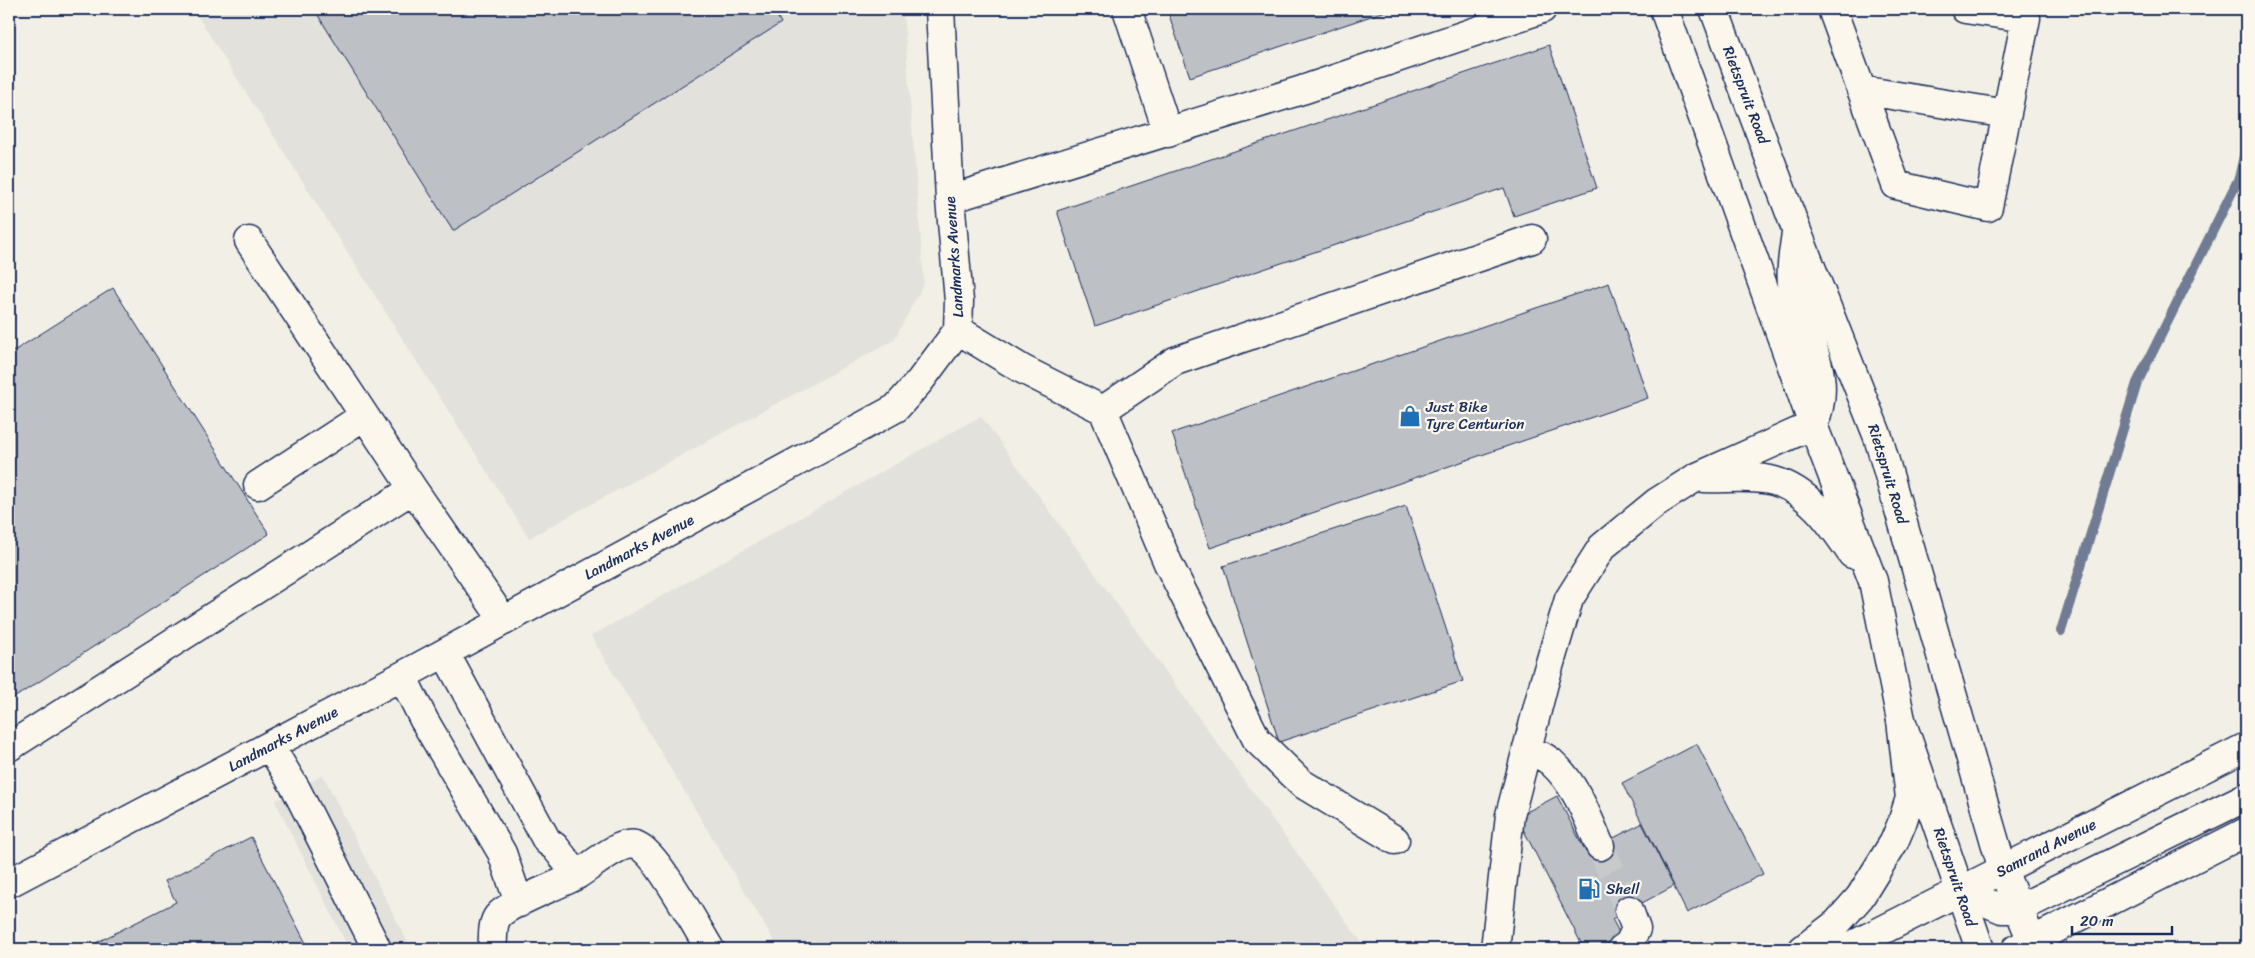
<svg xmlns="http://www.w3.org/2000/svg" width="2255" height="958" font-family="Sriracha,sans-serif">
<rect width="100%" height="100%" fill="#f2efe6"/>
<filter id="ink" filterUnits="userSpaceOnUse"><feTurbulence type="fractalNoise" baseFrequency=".02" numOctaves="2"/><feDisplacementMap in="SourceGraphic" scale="10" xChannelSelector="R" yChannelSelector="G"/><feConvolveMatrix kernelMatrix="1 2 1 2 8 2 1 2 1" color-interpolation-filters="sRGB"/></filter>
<g filter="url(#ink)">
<path fill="#e2e1dc" d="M193 9H903L924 283 894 340 529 538Z
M981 416 1362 943 1365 949H779L591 636Z
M323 775 411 949H349L275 801Z"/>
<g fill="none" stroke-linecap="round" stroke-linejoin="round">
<path stroke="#707b93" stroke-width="10" d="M2061 631 2137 383 2239 178 2246 147"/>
</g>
<path fill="#bdc0c4" stroke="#1b2f5e" d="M314 9H773L781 23 453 231Z
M1167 9H1392L1190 77Z
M1549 45 1597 188 1514 216 1504 188 1095 326 1057 211Z
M1609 283 1648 398 1210 548 1172 433Z
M113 288 269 534 9 701V354Z
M1406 506 1463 681 1279 742 1223 566Z
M1697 744 1763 874 1687 913 1622 783Z
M1557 796 1586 852 1643 823 1674 886 1612 919 1621 936 1594 949H1584L1517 817Z
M251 837 309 949H84L176 902 165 881Z"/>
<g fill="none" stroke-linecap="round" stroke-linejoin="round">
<path stroke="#c7c9cb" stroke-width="28" stroke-dasharray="28 14" stroke-linecap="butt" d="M1600 846 1629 910"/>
<g stroke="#1b2f5e" stroke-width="31">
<path id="minor" d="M1127 9 1168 133
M1664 9 1813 425 1873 581 1901 720 1980 949
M1714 9 1796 229 1878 437 2003 870 2035 949
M1832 9 1896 185 1988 207 2026 18 1965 9
M1861 90 2007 114
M950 199 1302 90 1542 9
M249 241 413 489 504 621
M958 330 1022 369 1103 410 1175 361 1532 239
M1103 410 1168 563 1257 740 1301 783 1395 840
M1704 478C1726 479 1752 475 1774 481 1810 491 1832 525 1852 554
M258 485 364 416
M445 653 547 841 555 847 577 875
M402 676 424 720 502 853 519 903
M270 746 296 789 377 949
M9 747 413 489
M1527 748C1535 753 1544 756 1551 762 1576 784 1587 816 1600 846
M9 883 402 676 896 408 920 381 958 330 959 301 950 199 940 9
M492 949C494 939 491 925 498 916 507 904 559 885 575 876 590 868 618 841 635 845 655 849 698 930 710 949
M1495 949 1510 815 1544 683 1569 599 1602 547 1657 502 1695 478 1813 425C1837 372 1800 333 1792 283 1790 267 1794 249 1796 233
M1622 949 1629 944 1636 929 1629 910"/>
</g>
<g stroke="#1b2f5e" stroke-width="31">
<path id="major" d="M1959 891 2002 909H2018L2246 797
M1803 949 1837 923 1860 897 1894 842 1902 823 1910 798 1901 720
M1845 949 2246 747
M2016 949 2246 832"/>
</g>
<use href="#minor" stroke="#fbf7ec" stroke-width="28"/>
<use href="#major" stroke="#fbf7ec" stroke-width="28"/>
</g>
</g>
<defs>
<g id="shop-bare" transform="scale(1.725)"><path d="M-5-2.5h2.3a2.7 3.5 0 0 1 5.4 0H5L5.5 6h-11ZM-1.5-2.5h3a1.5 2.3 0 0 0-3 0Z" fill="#1f6fb2" stroke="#fbf7ec" stroke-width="2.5" paint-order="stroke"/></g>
<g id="fuel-bare" transform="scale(1.725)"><path d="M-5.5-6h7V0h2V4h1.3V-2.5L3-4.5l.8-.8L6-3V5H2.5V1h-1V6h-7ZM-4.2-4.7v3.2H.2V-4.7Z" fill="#1f6fb2" stroke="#fbf7ec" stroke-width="2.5" paint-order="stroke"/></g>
</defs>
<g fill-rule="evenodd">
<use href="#shop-bare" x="1410" y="416"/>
<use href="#fuel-bare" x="1589" y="889"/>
</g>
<g text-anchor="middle" stroke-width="4.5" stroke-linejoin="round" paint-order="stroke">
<g font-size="15" fill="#1b2f5e" stroke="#fbf7ec">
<text transform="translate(1746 95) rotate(69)" y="5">Rietspruit Road</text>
<text transform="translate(954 257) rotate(-94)" y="5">Landmarks Avenue</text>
<text transform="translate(1888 474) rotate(73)" y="5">Rietspruit Road</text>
<text transform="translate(639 547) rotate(-28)" y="5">Landmarks Avenue</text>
<text transform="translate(283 739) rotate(-28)" y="5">Landmarks Avenue</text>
<text transform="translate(2046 848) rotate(-27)" y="5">Samrand Avenue</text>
<text transform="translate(1955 877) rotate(71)" y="5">Rietspruit Road</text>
</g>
<g font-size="15" fill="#1b2f5e" stroke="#fbf7ec" text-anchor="start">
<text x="1426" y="412">Just Bike<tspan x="1426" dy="17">Tyre Centurion</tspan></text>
<text x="1606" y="894">Shell</text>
</g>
</g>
<rect width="2255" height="958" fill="none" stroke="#fbf7ec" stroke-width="30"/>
<rect x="15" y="15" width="2225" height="928" fill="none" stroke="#1b2f5e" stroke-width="2" filter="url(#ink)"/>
<path d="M2072 926v8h100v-8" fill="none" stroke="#1b2f5e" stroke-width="2.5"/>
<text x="2080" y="926" font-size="15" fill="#1b2f5e" stroke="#fbf7ec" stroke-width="4" paint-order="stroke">20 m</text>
</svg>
